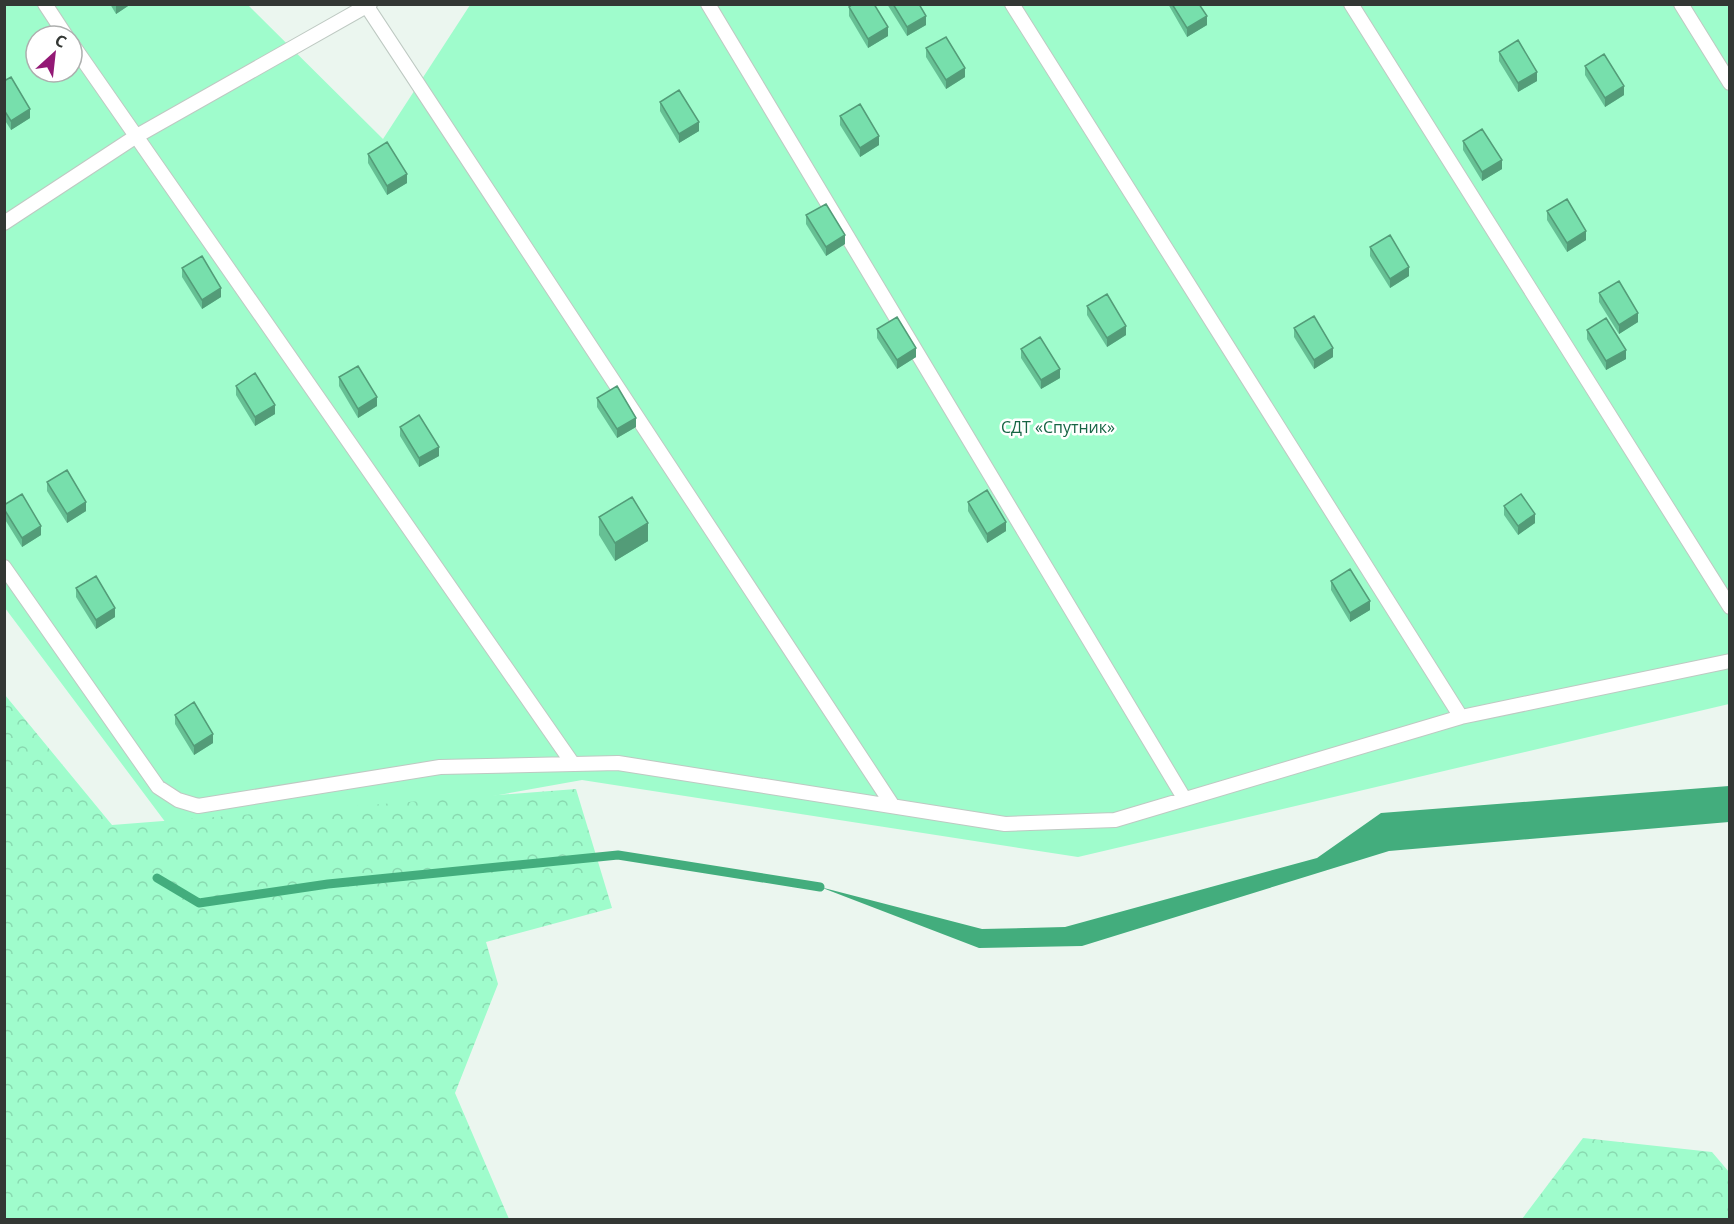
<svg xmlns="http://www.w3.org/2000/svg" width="1734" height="1224" font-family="'Open Sans',sans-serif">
<defs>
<pattern id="forest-crowns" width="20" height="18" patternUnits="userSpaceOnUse" patternTransform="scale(1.5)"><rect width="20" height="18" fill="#9ffccc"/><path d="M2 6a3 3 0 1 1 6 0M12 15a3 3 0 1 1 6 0" fill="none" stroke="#89d9b0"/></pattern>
</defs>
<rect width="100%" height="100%" fill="#ebf6ef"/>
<path fill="#9ffccc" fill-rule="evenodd" d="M5 5H248L383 139 470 5H1729V704L1078 857 582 780 187 851 5 608ZM36 36H72V72H36Z"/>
<path fill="url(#forest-crowns)" d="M5 695 112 825 576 789 612 908 486 942 498 984 455 1093 509 1219H5Z
M1583 1138 1712 1152 1729 1172V1219H1522Z"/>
<path fill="#43ad7d" d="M1729 786V822L1389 851 1082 946 979 948 820 887 982 929 1065 927 1317 858 1381 813Z"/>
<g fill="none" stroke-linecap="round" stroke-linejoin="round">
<path stroke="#43ad7d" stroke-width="9" d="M157 878 199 903 328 884 618 855 820 887"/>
<g stroke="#bec9c2" stroke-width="16">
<path id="lane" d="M45 4 66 36
M708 4 1184 798
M1012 4 1461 717
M1351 4 1730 607
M1681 4 1730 83
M368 8 893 806
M72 44 573 764
M4 223 135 137 370 4
M4 567 158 787 178 800 198 806 440 767 618 763 1005 824 1115 820 1461 717 1730 661"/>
</g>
<use href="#lane" stroke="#fff" stroke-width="14"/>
</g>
<path fill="#66c094" d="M110 4H131L116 14Z
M887 4H919L926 25 907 36Z
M1168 4H1199L1207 25 1187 37Z
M849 7 888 36 868 48 849 16Z
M926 48 965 77 946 89 926 57Z
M1499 52 1537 81 1518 92 1499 61Z
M1585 66 1624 95 1605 107 1585 75Z
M4 81 30 118 11 130 4 119Z
M660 102 699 131 679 143 660 111Z
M840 116 879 145 860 157 840 125Z
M1463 141 1502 169 1482 181 1463 150Z
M368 154 407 183 387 195 368 163Z
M1547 211 1586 240 1567 252 1547 220Z
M806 215 845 244 826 256 806 224Z
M1370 247 1409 276 1390 288 1370 256Z
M182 268 221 297 202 309 182 277Z
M1599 293 1638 322 1619 334 1599 302Z
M1087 306 1126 335 1107 347 1087 315Z
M1294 328 1333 357 1314 369 1294 337Z
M877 329 916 357 897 369 877 338Z
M1587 330 1626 359 1606 370 1587 339Z
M1021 349 1060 378 1041 389 1021 358Z
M339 377 377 406 358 418 339 386Z
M236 386 275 414 255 426 236 395Z
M597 398 636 427 617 438 597 407Z
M400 427 439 456 419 467 400 436Z
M47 482 86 511 67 523 47 491Z
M968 502 1006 531 987 543 968 511Z
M4 505 41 535 22 547 4 518Z
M1504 506 1535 523 1518 535 1504 515Z
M599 517 648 541 615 561 599 535Z
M1331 581 1370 610 1350 622 1331 590Z
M76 588 115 617 96 629 76 597Z
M175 715 213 743 194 755 175 724Z"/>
<path fill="#539c78" d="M117 4H131L116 14V5Z
M926 16V25L907 36V27Z
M1207 16V25L1187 37V28Z
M888 27V36L868 48V39Z
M965 68V77L946 89V80Z
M1537 72V81L1518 92V83Z
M1624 86V95L1605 107V98Z
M30 109V118L11 130V121Z
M699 122V131L679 143V134Z
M879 136V145L860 157V148Z
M1502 160V169L1482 181V172Z
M407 174V183L387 195V186Z
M1586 231V240L1567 252V243Z
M845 235V244L826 256V247Z
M1409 267V276L1390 288V279Z
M221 288V297L202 309V300Z
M1638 313V322L1619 334V325Z
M1126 326V335L1107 347V338Z
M916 348V357L897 369V360Z
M1333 348V357L1314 369V360Z
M1626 350V359L1606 370V361Z
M1060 369V378L1041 389V380Z
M377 397V406L358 418V409Z
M275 405V414L255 426V417Z
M636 418V427L617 438V429Z
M439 447V456L419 467V458Z
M86 502V511L67 523V514Z
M1535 514V523L1518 535V526Z
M1006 522V531L987 543V534Z
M648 523V541L615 561V543Z
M41 526V535L22 547V538Z
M1370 601V610L1350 622V613Z
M115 608V617L96 629V620Z
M213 734V743L194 755V746Z"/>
<path fill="#77dfac" stroke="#539c78" stroke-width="1.5" d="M853 4H874L888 27 868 39 849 7Z
M893 4H919L926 16 907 27Z
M1172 4H1199L1207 16 1187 28Z
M946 37 965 68 946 80 926 48Z
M1518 40 1537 72 1518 83 1499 52Z
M1604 54 1624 86 1605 98 1585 66Z
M11 77 30 109 11 121 4 110V81Z
M679 90 699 122 679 134 660 102Z
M860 104 879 136 860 148 840 116Z
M1482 129 1502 160 1482 172 1463 141Z
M387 142 407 174 387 186 368 154Z
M1567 199 1586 231 1567 243 1547 211Z
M826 204 845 235 826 247 806 215Z
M1390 235 1409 267 1390 279 1370 247Z
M202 256 221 288 202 300 182 268Z
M1619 281 1638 313 1619 325 1599 293Z
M1107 294 1126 326 1107 338 1087 306Z
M1314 316 1333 348 1314 360 1294 328Z
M897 317 916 348 897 360 877 329Z
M1606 318 1626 350 1606 361 1587 330Z
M1040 337 1060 369 1041 380 1021 349Z
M358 366 377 397 358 409 339 377Z
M255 373 275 405 255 417 236 386Z
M617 386 636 418 617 429 597 398Z
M419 415 439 447 419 458 400 427Z
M67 470 86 502 67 514 47 482Z
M987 490 1006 522 987 534 968 502Z
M22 494 41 526 22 538 4 509V505Z
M1521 494 1535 514 1518 526 1504 506Z
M632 497 648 523 615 543 599 517Z
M1350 569 1370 601 1350 613 1331 581Z
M96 576 115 608 96 620 76 588Z
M194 702 213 734 194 746 175 715Z"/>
<g text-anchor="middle" stroke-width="5" stroke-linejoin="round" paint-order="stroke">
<g font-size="16" fill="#176544" stroke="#fff">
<text x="1058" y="433">СДТ «Спутник»</text>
</g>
</g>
<rect width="1734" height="1224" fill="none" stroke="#333734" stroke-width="12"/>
<g transform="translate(54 54) rotate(27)"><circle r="28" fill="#ffffff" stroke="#adafae" stroke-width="1.5"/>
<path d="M0-4.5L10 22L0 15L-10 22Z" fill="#931975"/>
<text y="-9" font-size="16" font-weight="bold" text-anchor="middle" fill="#333734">С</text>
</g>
</svg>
